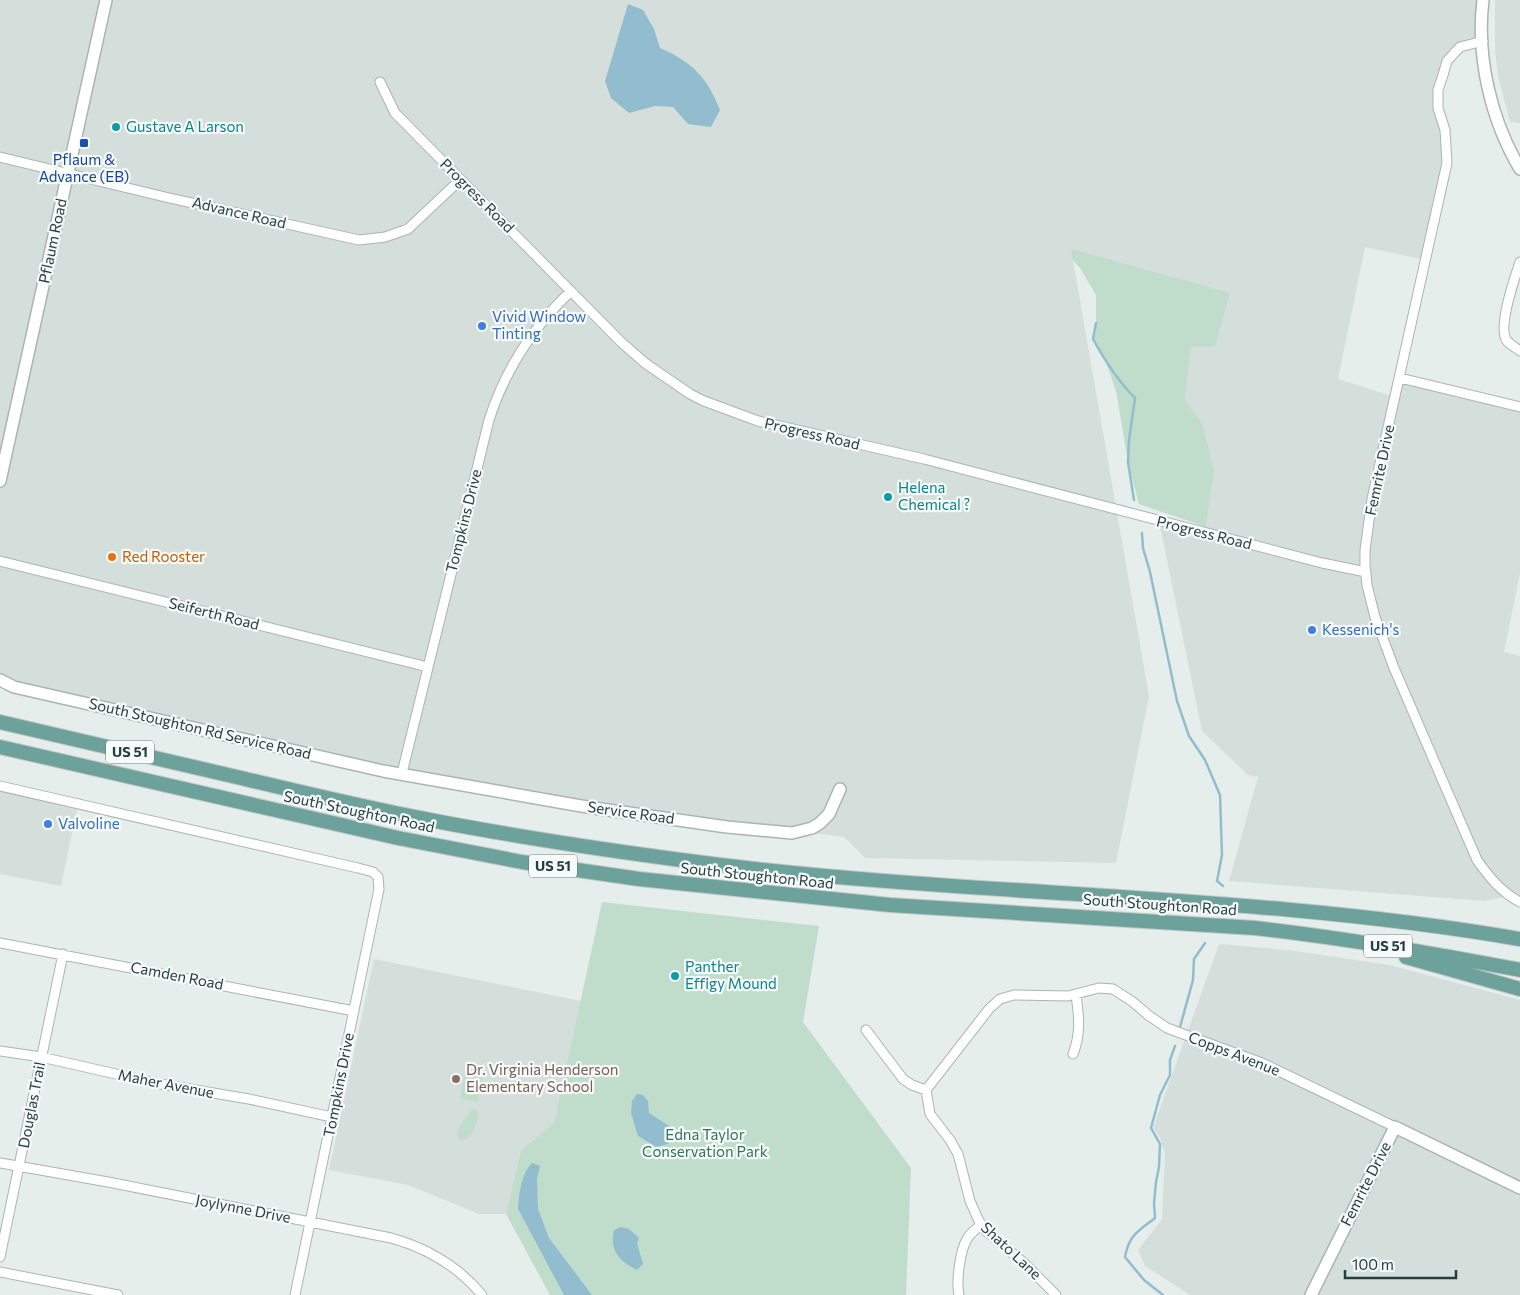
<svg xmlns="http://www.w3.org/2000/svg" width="1520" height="1295" font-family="Commissioner,sans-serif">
<rect width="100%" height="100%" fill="#e6eeeb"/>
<path fill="#d4dedb" d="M0 0H1483V41L1460 47 1447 61 1438 90 1447 156 1426 260 1365 247 1338 379 1395 397 1400 378 1520 407V573L1504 652 1520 656V902L1509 896 1484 901 1229 881 1258 777 1248 775 1202 731 1159 521 1205 532 1214 471 1203 425 1185 400 1191 347 1071 249 1149 696 1116 863 865 858 844 837 505 794 0 680Z
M1495 0H1520V123L1510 122 1498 76 1495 50Z
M0 791 77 810 61 886 0 874Z
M1219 944 1288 950 1390 965 1520 1000V1295H1190L1145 1266 1138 1250 1162 1219 1165 1153 1159 1136 1153 1128Z
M374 959 581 1001 554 1123 521 1150 506 1214H479L408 1185 329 1170Z"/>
<path fill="#c0ddcc" d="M1071 249 1230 293 1215 346 1191 347 1185 400 1203 425 1214 471 1206 527 1139 504 1128 462 1116 391 1107 365 1093 339 1096 323V295L1080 268 1072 259Z
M602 902 819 926 803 1022 911 1168 906 1295H550L506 1214 521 1150 554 1123Z
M465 1074 483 1077 478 1102 460 1098Z
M473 1109 477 1110 479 1116C475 1126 472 1140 460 1141 454 1132 460 1126 465 1119 469 1115 468 1112 473 1109Z"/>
<path fill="#91bdcf" d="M628 4 643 10 654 29 660 48C692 62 707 77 720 110L711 127 688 124 673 107 655 106 629 113 611 98 605 81Z
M637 1094 643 1095 648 1101 649 1113 669 1126 676 1133 668 1144 656 1147 638 1136 631 1113 632 1101Z
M532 1163 540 1166 537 1179 538 1209 549 1238 592 1295H564L518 1209C519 1194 521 1174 532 1163Z
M621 1227 629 1229 639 1238 637 1243 643 1264 637 1270C619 1261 609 1250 614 1230Z"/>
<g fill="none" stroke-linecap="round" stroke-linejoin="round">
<path stroke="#91bdcf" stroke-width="2.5" d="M1096 323 1093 339C1105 361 1117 380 1135 398L1129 440 1128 462 1134 500
M1142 533 1143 548 1150 572 1177 701 1189 736 1205 760 1220 795 1222 855 1217 881 1223 886
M1180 1027 1193 980 1194 959 1205 943
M1163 1295 1144 1280 1125 1257C1129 1235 1138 1231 1155 1218L1154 1203 1156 1182 1159 1167 1160 1144 1151 1128 1160 1095 1170 1075V1060L1175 1046"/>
<g stroke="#a8b6b3" stroke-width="11">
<path id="minor" d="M1483 41 1460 47 1447 61 1443 75 1438 90V108L1445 130 1447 163 1372 499 1365 550V565L1367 585 1375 617 1394 668 1477 860C1489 877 1501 892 1520 902
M380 82 395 113 621 342 645 363 690 394 704 401 758 421 924 459 1322 563 1366 572
M0 157 165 197 359 240 385 237 408 229 460 180
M1520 262C1515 277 1497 328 1507 341 1511 345 1516 348 1520 351
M1400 378 1520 407
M0 561 428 667
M402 773 489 420C505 370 533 327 571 291
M0 786 358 868 373 872 378 877 379 889 295 1295
M0 943 354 1011
M866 1030 903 1079 912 1085 926 1090
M0 1051 41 1057 160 1084 249 1099 332 1117
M1073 1054C1081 1034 1079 1016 1076 995
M0 1163 108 1182 391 1238C427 1248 458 1266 482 1295
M0 1257 63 954
M0 1272 118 1295
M959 1295C956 1281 960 1251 967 1239 970 1233 976 1229 981 1225
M1056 1295 1024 1263 985 1230 979 1221 970 1201 958 1154 950 1140 930 1114 926 1090 989 1009 1000 999 1014 995 1068 996 1099 988 1113 989 1133 1002 1148 1015 1167 1028 1262 1063 1395 1127"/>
</g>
<g stroke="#a8b6b3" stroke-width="14">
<path id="tertiary" d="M1483 0C1476 57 1491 120 1520 169
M0 481 106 0
M0 680 14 687 36 692 383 771 587 807 727 827 792 833 812 828 820 823 829 814 840 789
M1311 1295 1395 1127 1520 1188"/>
</g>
<g stroke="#c2c9c8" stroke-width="16">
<path id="primary" d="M0 722C80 741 161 759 241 778 304 793 366 808 430 820 523 838 618 852 712 864 981 897 1253 893 1520 939
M0 747 398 838 522 862 639 879 890 905 1255 928C1344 938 1432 953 1520 970
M1406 957 1520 989"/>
</g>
<use href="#minor" stroke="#fff" stroke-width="9"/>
<use href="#tertiary" stroke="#fff" stroke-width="11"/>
<use href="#primary" stroke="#6da19b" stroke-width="14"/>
</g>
<g fill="#0f9aa8" stroke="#f6faf9" stroke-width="2">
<circle cx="116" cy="127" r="5"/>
<circle cx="888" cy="497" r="5"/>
<circle cx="675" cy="976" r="5"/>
</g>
<rect fill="#1a4fb4" stroke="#f6faf9" stroke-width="2" x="79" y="138" width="10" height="10" rx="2.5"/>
<g fill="#3f7fe0" stroke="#f6faf9" stroke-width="2">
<circle cx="482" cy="326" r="5"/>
<circle cx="1312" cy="630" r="5"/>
<circle cx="48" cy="824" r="5"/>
</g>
<circle fill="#e8710a" stroke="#f6faf9" stroke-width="2" cx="112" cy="557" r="5"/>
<circle fill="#8d6e63" stroke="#f6faf9" stroke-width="2" cx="456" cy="1079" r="5"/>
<g text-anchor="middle" stroke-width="4.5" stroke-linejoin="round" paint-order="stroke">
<g fill="#f6faf9" stroke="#647775" stroke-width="1">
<rect x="106" y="740.5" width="48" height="23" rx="4"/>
<rect x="529" y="854.5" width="48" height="23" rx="4"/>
<rect x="1364" y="934.5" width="48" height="23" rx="4"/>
</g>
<g font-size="14" font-weight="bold" fill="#253f3c">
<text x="130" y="757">US 51</text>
<text x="553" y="871">US 51</text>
<text x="1388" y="951">US 51</text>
</g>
<g font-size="15" fill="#0d838f" stroke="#f6faf9" text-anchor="start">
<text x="126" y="132">Gustave A Larson</text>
<text x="898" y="493">Helena<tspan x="898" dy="17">Chemical ?</tspan></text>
<text x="685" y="972">Panther<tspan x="685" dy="17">Effigy Mound</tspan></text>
</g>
<g font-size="15" fill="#164399" stroke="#f6faf9">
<text x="84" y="165">Pflaum &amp;<tspan x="84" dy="17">Advance (EB)</tspan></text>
</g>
<g font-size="15" fill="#253f3c" stroke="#f6faf9">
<text transform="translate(477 196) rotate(45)" y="5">Progress Road</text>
<text transform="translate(239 213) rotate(13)" y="5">Advance Road</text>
<text transform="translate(53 241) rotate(-78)" y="5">Pflaum Road</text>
<text transform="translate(812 434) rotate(13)" y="5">Progress Road</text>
<text transform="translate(1380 470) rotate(-78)" y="5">Femrite Drive</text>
<text transform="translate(464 521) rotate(-76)" y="5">Tompkins Drive</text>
<text transform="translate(1204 533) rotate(14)" y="5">Progress Road</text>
<text transform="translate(214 614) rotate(14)" y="5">Seiferth Road</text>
<text transform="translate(200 729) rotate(13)" y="5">South Stoughton Rd Service Road</text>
<text transform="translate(359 812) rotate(12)" y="5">South Stoughton Road</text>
<text transform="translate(631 813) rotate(8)" y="5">Service Road</text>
<text transform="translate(757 876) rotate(6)" y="5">South Stoughton Road</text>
<text transform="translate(1160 905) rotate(4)" y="5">South Stoughton Road</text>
<text transform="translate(177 976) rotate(11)" y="5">Camden Road</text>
<text transform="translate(1234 1054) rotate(21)" y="5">Copps Avenue</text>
<text transform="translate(166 1084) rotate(11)" y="5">Maher Avenue</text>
<text transform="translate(339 1085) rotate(-79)" y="5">Tompkins Drive</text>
<text transform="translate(32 1105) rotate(-79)" y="5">Douglas Trail</text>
<text transform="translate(1366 1184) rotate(-63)" y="5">Femrite Drive</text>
<text transform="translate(243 1209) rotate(11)" y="5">Joylynne Drive</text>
<text transform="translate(1011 1251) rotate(43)" y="5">Shato Lane</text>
</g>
<g font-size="15" fill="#366cbe" stroke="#f6faf9" text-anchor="start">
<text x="492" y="322">Vivid Window<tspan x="492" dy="17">Tinting</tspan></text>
<text x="1322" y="635">Kessenich's</text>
<text x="58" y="829">Valvoline</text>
</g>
<g font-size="15" fill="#c56008" stroke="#f6faf9" text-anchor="start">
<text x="122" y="562">Red Rooster</text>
</g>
<g font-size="15" fill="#785e54" stroke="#f6faf9" text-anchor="start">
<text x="466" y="1075">Dr. Virginia Henderson<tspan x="466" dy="17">Elementary School</tspan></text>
</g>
<g font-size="15" fill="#327455" stroke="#f6faf9">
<text x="705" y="1140">Edna Taylor<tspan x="705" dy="17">Conservation Park</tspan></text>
</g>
</g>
<path d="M1345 1270v8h111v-8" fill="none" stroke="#253f3c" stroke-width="2.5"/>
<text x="1352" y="1270" font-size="15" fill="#253f3c" stroke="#f6faf9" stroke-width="4" paint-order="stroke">100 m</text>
</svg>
